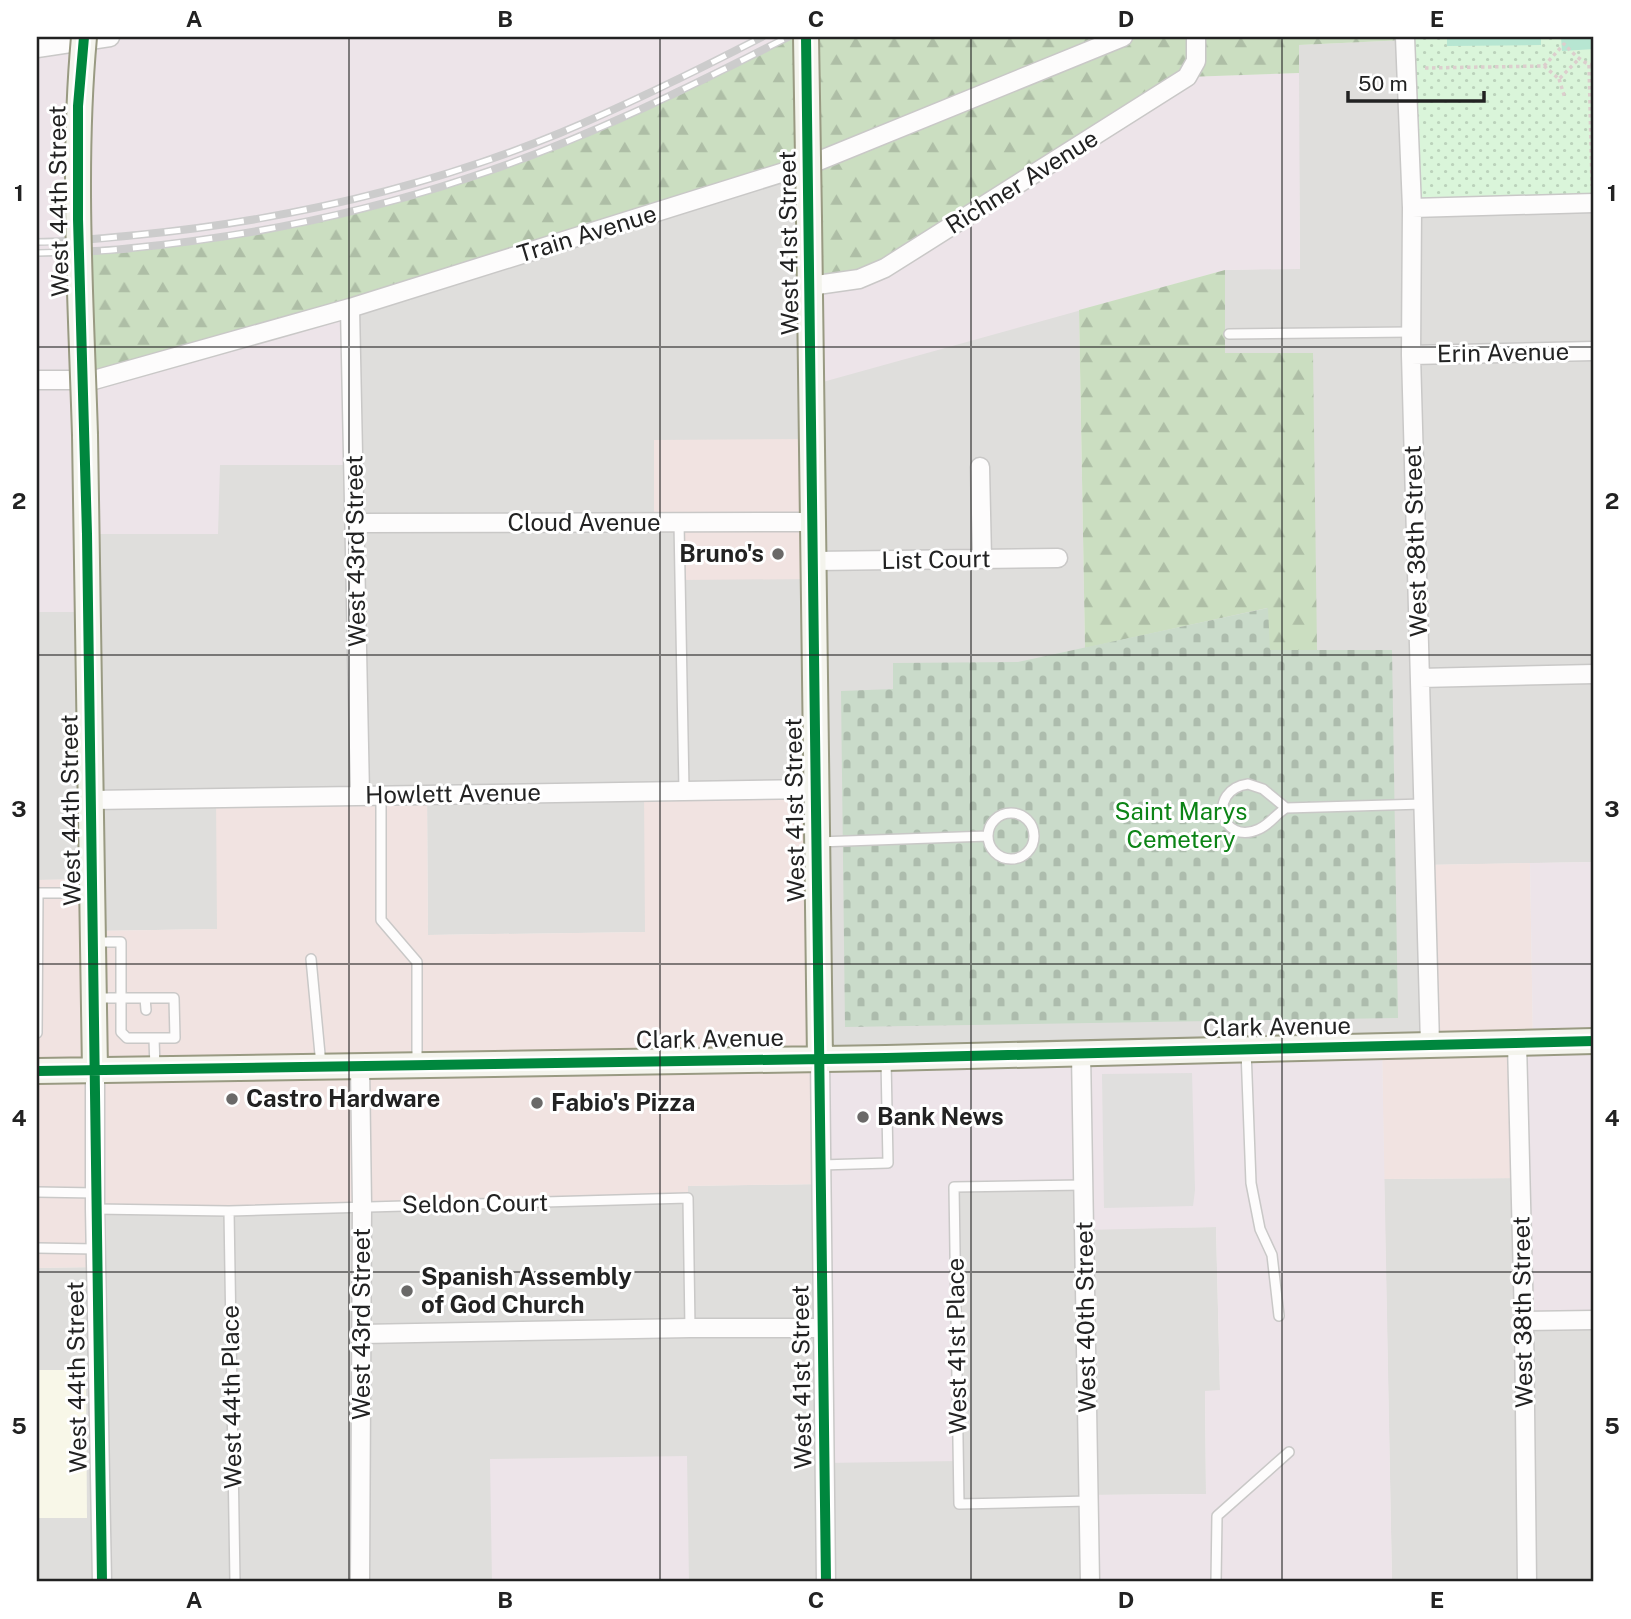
<svg xmlns="http://www.w3.org/2000/svg" width="1631" height="1619" font-family="'Public Sans',sans-serif">
<defs>
<pattern id="forest-firs" width="22" height="20" patternUnits="userSpaceOnUse" patternTransform="scale(1.75)"><rect width="22" height="20" fill="#cbdec1"/><path d="M5 1l3.5 6h-7zM16 11l3.5 6h-7z" fill="#aebea6"/></pattern>
<pattern id="cemetery-stones" width="16" height="16" patternUnits="userSpaceOnUse" patternTransform="scale(1.75)"><rect width="16" height="16" fill="#cadbca"/><path d="M2 7V4a2 2 0 0 1 4 0v3zM10 15v-3a2 2 0 0 1 4 0v3z" fill="#adbcad"/></pattern>
<pattern id="park-dots" width="8" height="8" patternUnits="userSpaceOnUse" patternTransform="scale(1.75)"><rect width="8" height="8" fill="#daf5da"/><path d="M2 2h.1M6 6h.1" fill="none" stroke="#bbd2bb" stroke-width="1.8" stroke-linecap="round"/></pattern>
</defs>
<rect width="100%" height="100%" fill="#f0eeeb"/>
<path fill="#dfdedc" d="M1406 40 1594 203V862L1425 865 1430 1044 820 1059 645 932 428 935 427 795 217 929 93 931 92 879 37 880V612H88L87 534 219 465 350 308 808 161 812 384 1079 310 1085 647 1312 353 1225 354V270L1300 268 1298 45Z
M1521 1178 1594 1320V1582H1392L1384 1179Z
M821 1184 954 1187 1084 1185 1085 1229 1216 1227 1220 1391H1205L1206 1494 1089 1495 1090 1582H37V1268L96 1267 95 1209 688 1198V1186Z"/>
<path fill="#f1e3e1" d="M812 439 814 579 679 580V523H654V440Z
M815 789 821 1184 688 1186V1198L95 1209 96 1267 37 1268V880L93 879 94 931 217 929 216 797 427 794 428 935 645 932 644 791Z
M1530 863 1533 1042 1521 1178 1384 1179 1382 1046 1430 1044 1425 865Z"/>
<path fill="#ede4e9" d="M110 37H784L732 65 646 107 562 144 468 178 387 202 303 222 215 238 130 249 79 250 350 308 354 465H220L218 534H88V612H37V48Z
M1299 73 1300 269 1225 270 812 385 810 286 1187 77Z
M1594 862V1320L1524 1321 1517 1043 1533 1041 1530 863Z
M1382 1046 1392 1582H1090L1089 1495 1206 1494 1205 1391 1220 1390 1216 1227 1085 1230 1084 1186 954 1187 958 1461 824 1463 820 1059Z
M687 1456 689 1582H492L490 1459Z"/>
<path fill="#f8f7e8" d="M37 1370H86L87 1518H37Z"/>
<path fill="url(#forest-firs)" d="M782 37H1405L1406 40 1299 45V73L1187 77 893 263 810 286 808 162 94 380 79 250C273 244 470 190 646 108 692 86 737 60 782 37Z
M1225 270V353H1313L1317 650H1269L1267 608 1085 648 1079 310Z"/>
<path fill="url(#cemetery-stones)" d="M1268 608 1270 650H1392L1398 1018 845 1027 841 691 893 689V663L1018 662Z"/>
<path fill="url(#park-dots)" d="M1405 37H1594V203L1412 208Z"/>
<path fill="#b7e6d2" d="M1447 37H1541V45L1447 46Z
M1561 37H1594V49L1562 51Z"/>
<path fill="#e0dfde" d="M1192 1073 1195 1190 1193 1206 1104 1208 1102 1074Z"/>
<g fill="none" stroke-linecap="round" stroke-linejoin="round">
<g stroke="#c9c8c7" stroke-width="12">
<path id="lane" d="M1229 334 1411 332
M679 523 684 790
M1248 784 1263 789 1286 808C1276 814 1269 825 1259 829 1221 847 1206 790 1248 784Z
M381 795V920L417 962V1063
M1286 808 1423 804
M988 836a23 23 0 1 1 46 0a23 23 0 1 1-46 0Z
M818 842 988 836
M94 942H121V1032L127 1038H154
M311 959 321 1065
M96 998H174L175 1038H154L155 1069
M145 998 146 1010
M37 1033 38 893H91
M1246 1050 1251 1183 1260 1229 1272 1255 1279 1316
M821 1165 888 1163 886 1060
M1084 1185 954 1187 959 1504 1089 1501
M37 1192 95 1193
M95 1209 229 1211 688 1198 690 1328
M229 1211 235 1582
M37 1248 96 1249
M1216 1582 1217 1516 1289 1452"/>
</g>
<g stroke="#c9c8c7" stroke-width="21">
<path id="street" d="M1405 37 1412 208 1411 355 1430 1044
M37 48 110 37
M1412 208 1594 203
M810 286 859 279 885 268 1187 77 1196 61V37
M350 308 360 795
M1411 355 1594 351
M37 380H94L350 308 816 162 1123 37
M980 467 982 559
M355 523 813 522
M814 561 1058 558
M1420 678 1594 674
M92 800 815 789
M1517 1043 1524 1321 1527 1582
M1081 1053 1090 1582
M820 1059 826 1582
M360 1066 362 1206 360 1582
M95 1071V1209L102 1582
M1524 1321 1594 1320
M362 1334 690 1328H823"/>
</g>
<g stroke="#999a82" stroke-width="28">
<path id="secondary" d="M809 219 820 1059
M85 435 95 1071
M37 1071 886 1058 1594 1041"/>
</g>
<path stroke="#dccecd" stroke-width="3.5" stroke-dasharray="3.5 3.5" stroke-linecap="butt" d="M1589 65 1592 186
M1544 66 1559 79 1579 59
M1425 68 1544 66 1564 44C1572 52 1582 64 1594 65
M1559 79 1565 98"/>
<use href="#lane" stroke="#fdfcfc" stroke-width="9"/>
<use href="#street" stroke="#fdfcfc" stroke-width="18"/>
<use href="#secondary" stroke="#f4f4ed" stroke-width="24"/>
<g stroke="#ccc" stroke-width="8">
<path id="rail" d="M37 242C71 242 104 238 137 235 281 221 426 188 560 133 629 104 696 71 762 37
M37 253C68 252 100 252 132 248 245 237 360 214 468 178 579 142 684 90 788 37"/>
</g>
<use href="#rail" stroke="#fff" stroke-width="5" stroke-dasharray="16" stroke-linecap="butt"/>
<g stroke="#999a82" stroke-width="28" stroke-linecap="butt">
<path id="secondary-bridge" d="M84 37C72 169 81 302 85 435
M806 37 809 219"/>
</g>
<use href="#secondary-bridge" stroke="#f4f4ed" stroke-width="24"/>
<g stroke="#fff" stroke-width="15">
<path id="cycleway" d="M84 37 78 106V219L87 534 102 1582
M806 37 826 1582
M37 1071 886 1058 1594 1041"/>
</g>
<use href="#cycleway" stroke="#00873e" stroke-width="10"/>
</g>
<path fill="none" stroke="#222" stroke-width="2" stroke-opacity="0.55" d="M349 37V1582M660 37V1582M971 37V1582M1282 37V1582M37 347H1594M37 655H1594M37 964H1594M37 1272H1594"/>
<g fill="#6a6968" stroke="#fff" stroke-width="2.5">
<circle cx="778" cy="554" r="7"/>
<circle cx="232" cy="1099" r="7"/>
<circle cx="537" cy="1103" r="7"/>
<circle cx="863" cy="1117" r="7"/>
<circle cx="407" cy="1291" r="7"/>
</g>
<g text-anchor="middle" stroke-width="6" stroke-linejoin="round" paint-order="stroke">
<g font-size="24" fill="#222" stroke="#fff">
<text transform="translate(1022 182) rotate(-32)" y="8">Richner Avenue</text>
<text transform="translate(59 201) rotate(-91)" y="8">West 44th Street</text>
<text transform="translate(587 234) rotate(-17)" y="8">Train Avenue</text>
<text transform="translate(789 243) rotate(-91)" y="8">West 41st Street</text>
<text transform="translate(1503 353) rotate(-1)" y="8">Erin Avenue</text>
<text x="584" y="531">Cloud Avenue</text>
<text transform="translate(1416 541) rotate(-92)" y="8">West 38th Street</text>
<text transform="translate(356 551) rotate(-91)" y="8">West 43rd Street</text>
<text transform="translate(936 560) rotate(-1)" y="8">List Court</text>
<text transform="translate(453 794) rotate(-1)" y="8">Howlett Avenue</text>
<text transform="translate(71 810) rotate(-91)" y="8">West 44th Street</text>
<text transform="translate(795 810) rotate(-91)" y="8">West 41st Street</text>
<text transform="translate(1277 1027) rotate(-1)" y="8">Clark Avenue</text>
<text transform="translate(710 1039) rotate(-1)" y="8">Clark Avenue</text>
<text transform="translate(475 1204) rotate(-1)" y="8">Seldon Court</text>
<text transform="translate(1523 1312) rotate(-91)" y="8">West 38th Street</text>
<text transform="translate(1086 1317) rotate(-91)" y="8">West 40th Street</text>
<text transform="translate(362 1324) rotate(-90)" y="8">West 43rd Street</text>
<text transform="translate(957 1346) rotate(-91)" y="8">West 41st Place</text>
<text transform="translate(77 1377) rotate(-91)" y="8">West 44th Street</text>
<text transform="translate(802 1377) rotate(-91)" y="8">West 41st Street</text>
<text transform="translate(232 1397) rotate(-91)" y="8">West 44th Place</text>
</g>
<g font-size="24" font-weight="bold" fill="#222" stroke="#fff" text-anchor="start">
<text x="764" y="562" text-anchor="end">Bruno's</text>
<text x="246" y="1107">Castro Hardware</text>
<text x="551" y="1111">Fabio's Pizza</text>
<text x="877" y="1125">Bank News</text>
<text x="421" y="1285">Spanish Assembly<tspan x="421" dy="28">of God Church</tspan></text>
</g>
<g font-size="24" fill="#0c8416" stroke="#fff">
<text x="1181" y="820">Saint Marys<tspan x="1181" dy="28">Cemetery</tspan></text>
</g>
</g>
<rect width="1631" height="1619" fill="none" stroke="#ffffff" stroke-width="77"/>
<path d="M1348 91v10h136v-10" fill="none" stroke="#222222" stroke-width="3.5"/>
<text x="1358" y="91" font-size="21" fill="#222222" stroke="#ffffff" stroke-width="5" paint-order="stroke">50 m</text>
<rect x="38" y="38" width="1554" height="1542" fill="none" stroke="#222" stroke-width="2.5"/>
<g font-size="23" text-anchor="middle" font-weight="bold" fill="#222">
<text x="194" y="27">A</text>
<text x="505" y="27">B</text>
<text x="816" y="27">C</text>
<text x="1126" y="27">D</text>
<text x="1437" y="27">E</text>
<text x="19" y="201">1</text>
<text x="1612" y="201">1</text>
<text x="19" y="509">2</text>
<text x="1612" y="509">2</text>
<text x="19" y="817">3</text>
<text x="1612" y="817">3</text>
<text x="19" y="1126">4</text>
<text x="1612" y="1126">4</text>
<text x="19" y="1434">5</text>
<text x="1612" y="1434">5</text>
<text x="194" y="1608">A</text>
<text x="505" y="1608">B</text>
<text x="816" y="1608">C</text>
<text x="1126" y="1608">D</text>
<text x="1437" y="1608">E</text>
</g>
</svg>
